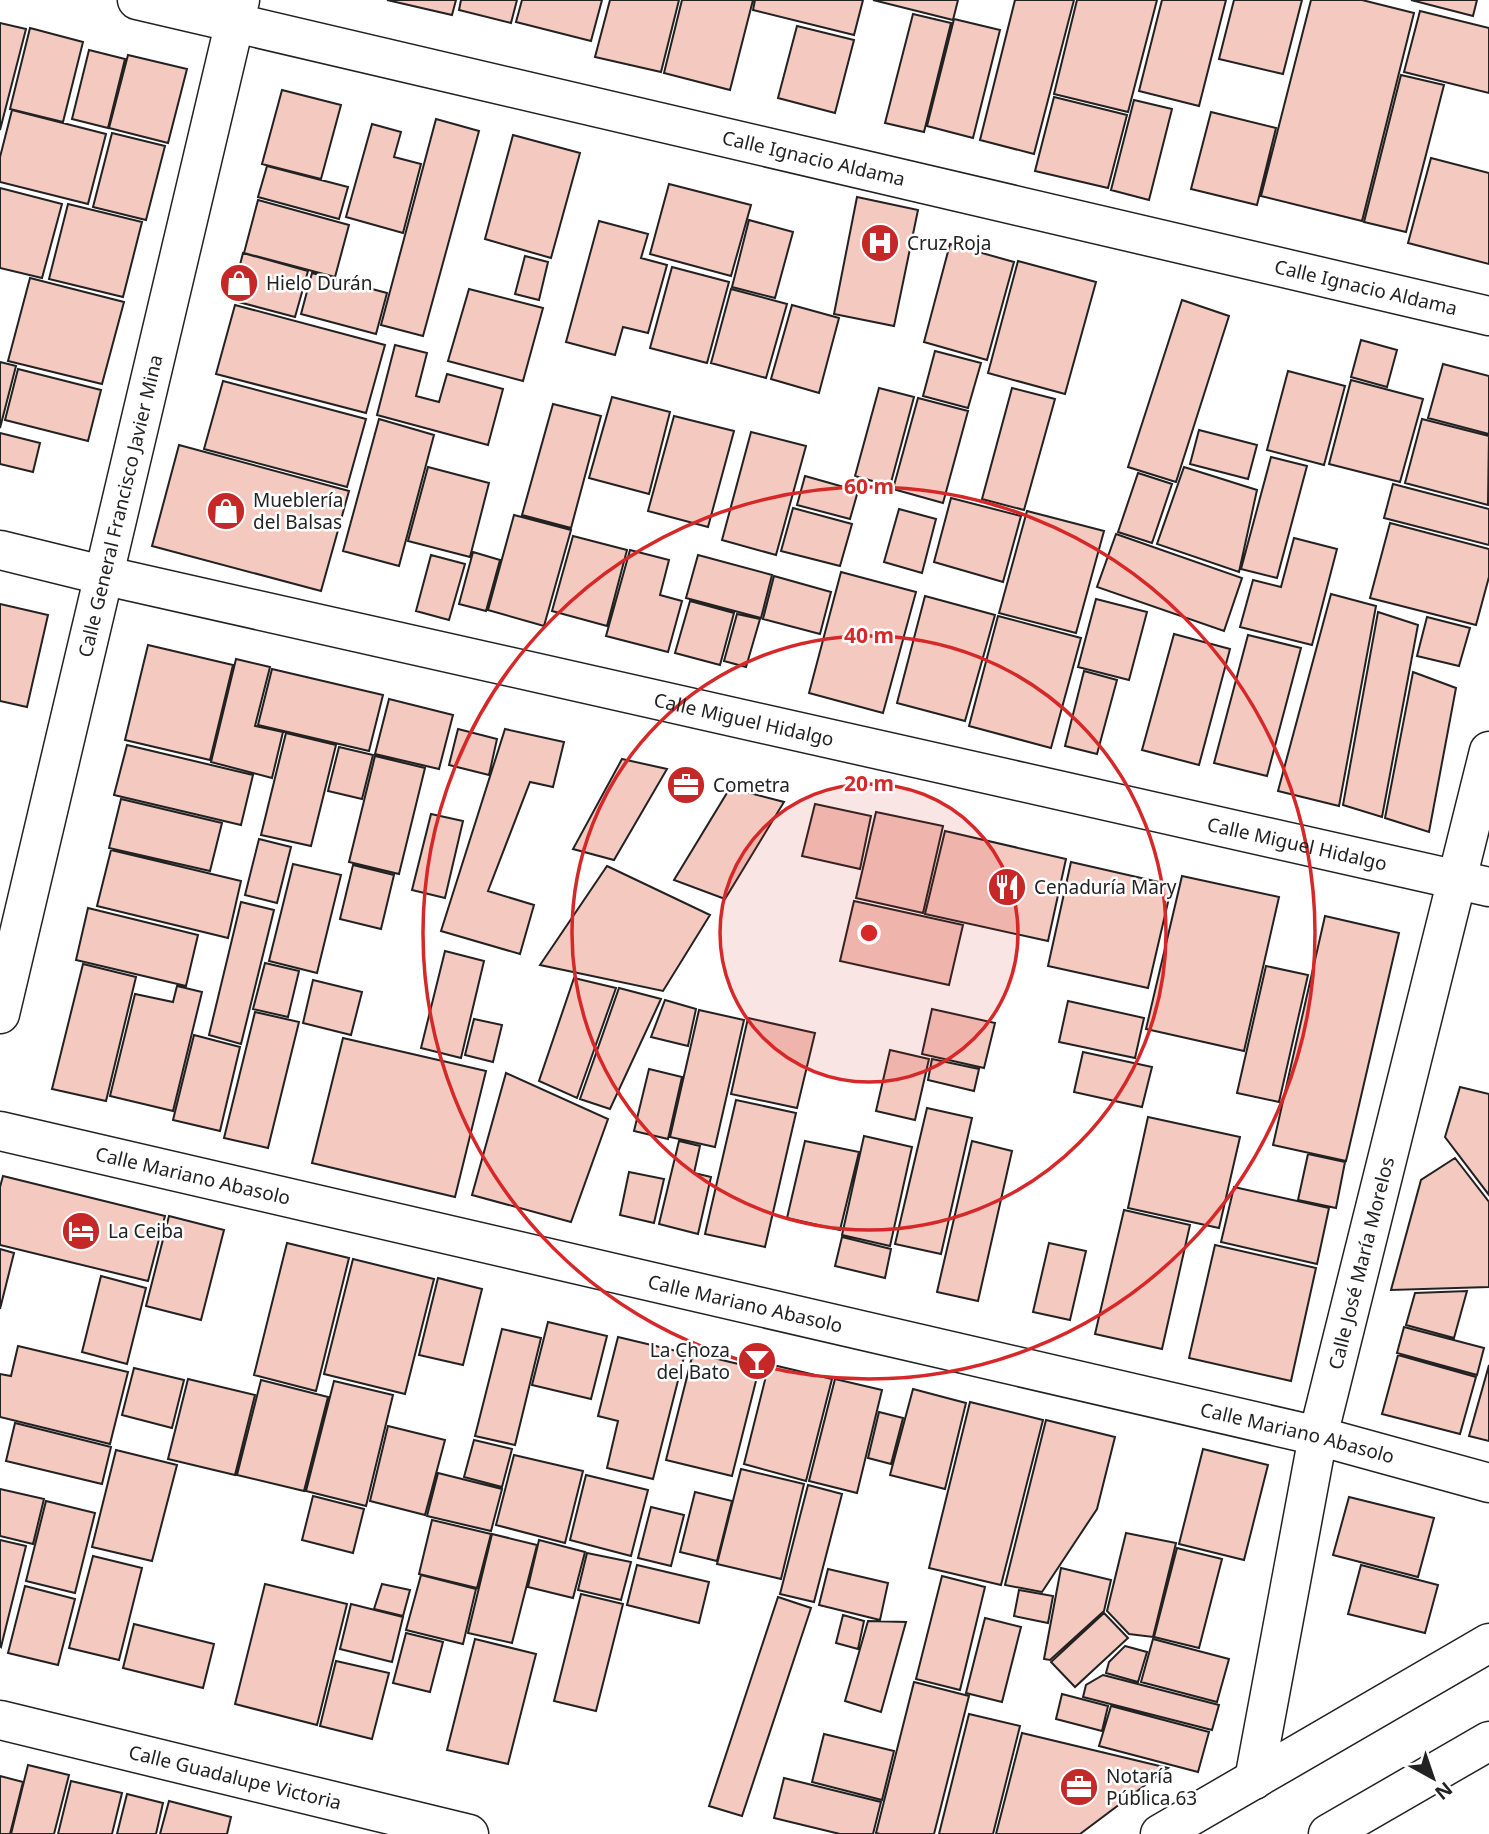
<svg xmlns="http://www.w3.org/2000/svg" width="1489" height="1834" font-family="'Noto Sans',sans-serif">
<rect width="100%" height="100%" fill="#fff"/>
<path fill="#f3c9c0" stroke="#222" stroke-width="2" d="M387 0H456L452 15Z
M461 0H517L511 23 459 10Z
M522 0H602L591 41 516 22Z
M610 0H679L661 72 595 57Z
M682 0H753L730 90 664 73Z
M755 0H863L854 35 753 10Z
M873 0H958L953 20Z
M1015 0H1074L1034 154 980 140Z
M1077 0H1157L1128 112 1054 94Z
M1162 0H1226L1199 106 1139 91Z
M1234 0H1302L1283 74 1219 59Z
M1311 0H1362L1414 13 1362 221 1261 196Z
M1411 0H1477L1473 16Z
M1420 11 1489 28V93L1404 72Z
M913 14 951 23 924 132 885 123Z
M954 19 1000 30 973 138 927 126Z
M0 23 26 29 0 130Z
M797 26 854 40 835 113 778 98Z
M30 28 83 42 63 122 10 109Z
M89 50 125 59 108 128 72 119Z
M128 55 187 69 168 143 109 128Z
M1401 75 1444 85 1406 232 1364 222Z
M282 90 341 105 321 179 262 164Z
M1054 97 1127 115 1108 188 1035 171Z
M1134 100 1172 109 1149 200 1111 190Z
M12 110 106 134 88 204 0 182V157Z
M1211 112 1276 128 1257 205 1191 189Z
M436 119 479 131 423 336 381 325Z
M372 124 401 132 394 157 421 164 403 233 346 217Z
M112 133 165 146 146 220 93 207Z
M513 135 580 153 551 258 485 239Z
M1431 158 1489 173V264L1408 243Z
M267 166 348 187 339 219 258 197Z
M669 184 751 205 731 276 650 254Z
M0 188 62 204 42 278 0 268Z
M857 197 918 210 894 326 834 314Z
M258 200 349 225 335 277 244 253Z
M68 204 142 222 123 297 49 279Z
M749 220 793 232 775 298 732 287Z
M599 221 648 234 641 258 667 265 648 333 623 327 615 355 566 342Z
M950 244 1014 262 987 360 924 342Z
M243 253 308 271 295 317 231 300Z
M525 256 548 262 539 300 515 294Z
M1018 261 1096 282 1065 394 988 373Z
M672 267 729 282 707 363 650 348Z
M312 273 387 293 376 334 301 314Z
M30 278 124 302 102 384 8 361Z
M469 289 543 308 523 381 448 361Z
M731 289 787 304 766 378 711 363Z
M1182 300 1229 316 1176 482 1128 467Z
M235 305 385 345 366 413 216 374Z
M792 305 839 318 819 393 771 379Z
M1361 340 1397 350 1387 387 1351 377Z
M395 345 427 353 416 396 439 402 447 374 503 389 488 445 377 415Z
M935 351 981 363 968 408 923 396Z
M0 362 16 366 0 428Z
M1443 364 1489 376V434L1428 418Z
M18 369 101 390 88 441 5 420Z
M1288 371 1345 386 1324 465 1267 450Z
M1351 380 1423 399 1400 482 1329 464Z
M223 381 366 419 347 487 204 449Z
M879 388 914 397 890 486 855 476Z
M1012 388 1055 399 1024 510 982 499Z
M612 397 670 412 649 494 589 478Z
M918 398 968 411 943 503 893 489Z
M553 404 601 416 571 528 522 515Z
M674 416 734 431 708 527 648 511Z
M379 419 434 435 399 566 343 551Z
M1422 419 1489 436 1488 505 1405 483Z
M1199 430 1257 445 1248 479 1190 464Z
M751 432 806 446 776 555 722 540Z
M0 433 40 443 33 472 0 464Z
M179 445 349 491 321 591 152 546Z
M1271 457 1307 466 1277 578 1241 569Z
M428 467 489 483 470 557 408 541Z
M1184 467 1257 490 1239 572 1157 544Z
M1138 473 1172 484 1152 543 1118 532Z
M805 476 858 491 850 519 797 505Z
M1393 484 1489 509V545L1384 518Z
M951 498 1021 516 1003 582 934 562Z
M793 508 852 524 840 566 781 551Z
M899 509 936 519 922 573 884 562Z
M1027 511 1104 531 1076 633 999 613Z
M514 515 571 530 544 626 488 610Z
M1390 523 1489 549V577L1476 625 1370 598Z
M1116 534 1242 578 1224 631 1097 587Z
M573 536 627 550 607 626 552 611Z
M1294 538 1337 549 1312 645 1240 627 1253 580 1281 587Z
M630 550 669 560 660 595 682 601 668 652 606 636Z
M473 552 500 560 486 611 459 604Z
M431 555 465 564 449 620 416 611Z
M698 555 772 575 761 618 686 598Z
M841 572 916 592 883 713 809 693Z
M774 576 831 592 820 634 763 619Z
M1331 594 1376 606 1339 806 1278 791Z
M925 596 995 615 965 721 897 703Z
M1096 599 1147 612 1129 680 1078 667Z
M690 601 734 613 720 665 675 653Z
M0 604 48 615 27 707 0 701Z
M1378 612 1418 625 1382 817 1343 805Z
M737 614 760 619 746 667 724 661Z
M998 616 1081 638 1051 748 969 726Z
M1427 617 1470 628 1459 666 1417 656Z
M1174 634 1230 649 1199 765 1142 750Z
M1248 635 1301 648 1267 776 1214 763Z
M148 645 233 665 210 760 125 740Z
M236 659 270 667 255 726 283 732 272 778 211 762Z
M272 669 383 695 369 751 258 725Z
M1084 671 1117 680 1097 754 1065 746Z
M1413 672 1456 688 1429 832 1385 818Z
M389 699 453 715 439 769 375 754Z
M458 729 497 739 489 775 449 765Z
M505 729 564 742 553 787 530 782 488 891 534 905 520 954 441 931Z
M286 733 336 745 311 846 261 835Z
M127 745 253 775 241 825 114 795Z
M339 747 373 755 362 799 328 791Z
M375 756 425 768 399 874 349 862Z
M622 759 667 769 614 860 573 849Z
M730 788 784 802 725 899 674 880Z
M121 799 222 823 210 871 109 848Z
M815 804 871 816 860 869 802 856Z
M876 812 943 826 923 913 856 898Z
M431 814 463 821 445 898 412 890Z
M945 831 1066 859 1048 941 925 914Z
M259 839 291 847 277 903 245 895Z
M111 850 241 881 228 938 97 906Z
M1071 862 1172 885 1148 988 1048 966Z
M293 864 341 875 317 973 269 961Z
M353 865 394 875 381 929 340 919Z
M607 866 710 915 663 991 540 965Z
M1182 876 1279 897 1244 1051 1146 1029Z
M854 901 963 925 949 985 840 961Z
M241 902 274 910 241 1044 209 1035Z
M88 908 198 935 186 986 76 960Z
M1325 916 1399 933 1346 1161 1273 1145Z
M445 951 484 961 461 1058 421 1048Z
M265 963 299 971 288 1017 253 1009Z
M83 964 136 977 106 1101 52 1089Z
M1266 966 1308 975 1279 1102 1237 1093Z
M574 978 616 988 577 1098 539 1081Z
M313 980 362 992 351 1035 303 1023Z
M177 986 202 992 173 1111 110 1096 135 994 173 1002Z
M619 988 661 999 610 1109 580 1099Z
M665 1000 696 1009 688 1046 651 1037Z
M1068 1001 1144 1018 1135 1058 1059 1042Z
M932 1009 995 1023 984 1068 922 1054Z
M699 1010 744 1020 715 1147 670 1137Z
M255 1012 299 1022 268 1148 224 1138Z
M748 1018 815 1033 797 1108 731 1094Z
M474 1019 502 1025 493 1062 465 1055Z
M194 1035 240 1047 220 1131 173 1120Z
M343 1038 486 1071 455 1197 312 1163Z
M890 1050 929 1059 915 1120 876 1111Z
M1083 1052 1152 1067 1142 1107 1074 1092Z
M932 1059 979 1069 974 1091 928 1080Z
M649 1069 682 1077 668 1139 634 1131Z
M506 1073 608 1119 571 1222 472 1195Z
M1460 1087 1489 1094V1195L1445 1137Z
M736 1100 796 1113 765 1247 705 1234Z
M927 1108 972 1118 941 1254 895 1244Z
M1148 1117 1240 1137 1219 1228 1128 1208Z
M864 1136 912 1147 890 1246 842 1235Z
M679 1141 700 1146 694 1173 711 1177 698 1234 659 1224Z
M805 1141 859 1152 840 1230 787 1218Z
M972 1141 1012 1151 978 1301 937 1292Z
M1308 1154 1345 1162 1336 1208 1298 1200Z
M1455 1158 1489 1202V1287L1391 1290 1421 1180Z
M629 1172 664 1179 654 1223 620 1215Z
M3 1176 165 1216 148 1281 0 1245V1187Z
M1234 1187 1329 1208 1317 1264 1221 1242Z
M1124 1210 1190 1225 1162 1349 1095 1334Z
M169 1216 224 1230 201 1320 146 1306Z
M842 1237 891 1249 885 1278 835 1266Z
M287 1243 349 1258 316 1391 254 1375Z
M1049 1243 1086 1251 1070 1320 1033 1312Z
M1215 1245 1316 1268 1291 1381 1189 1358Z
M0 1249 14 1253 0 1309Z
M353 1259 434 1279 405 1394 324 1374Z
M101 1276 146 1288 127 1364 82 1352Z
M438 1278 482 1289 463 1365 419 1355Z
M1467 1291 1454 1338 1406 1325 1415 1293Z
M548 1322 607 1336 591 1399 532 1385Z
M1404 1327 1484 1348 1477 1375 1397 1353Z
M502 1329 541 1338 515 1445 475 1436Z
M618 1337 685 1353 653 1479 607 1468 618 1421 598 1416Z
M18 1346 128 1372 110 1444 0 1417V1374L11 1376Z
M693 1353 759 1369 732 1476 666 1460Z
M1398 1355 1476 1377 1460 1434 1382 1414Z
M769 1364 832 1379 806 1481 744 1464Z
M1489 1365V1441L1469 1436Z
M134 1368 184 1380 172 1428 122 1415Z
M188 1379 255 1395 235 1475 168 1459Z
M835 1379 882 1390 857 1493 809 1481Z
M261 1380 328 1397 304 1491 237 1475Z
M334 1381 393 1395 366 1506 306 1491Z
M913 1389 966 1403 945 1489 890 1475Z
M970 1402 1043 1420 1001 1585 929 1568Z
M879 1412 903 1418 891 1464 868 1458Z
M1046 1420 1115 1437 1097 1509 1042 1592 1005 1585Z
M15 1423 111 1447 102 1484 6 1461Z
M388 1426 445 1440 425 1515 370 1501Z
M474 1440 512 1449 502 1487 464 1477Z
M1203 1449 1268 1465 1244 1560 1179 1544Z
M116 1450 177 1465 152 1561 92 1547Z
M514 1455 583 1471 565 1543 496 1525Z
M741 1469 804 1484 781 1579 717 1564Z
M438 1473 502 1489 491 1531 427 1516Z
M586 1475 648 1490 631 1556 570 1540Z
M808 1485 842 1494 814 1602 780 1594Z
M0 1489 44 1499 33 1544 0 1536Z
M695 1492 732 1501 717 1561 680 1552Z
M313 1496 364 1509 353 1553 302 1540Z
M1349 1497 1434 1518 1418 1577 1333 1555Z
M46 1501 95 1513 75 1593 26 1581Z
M651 1507 684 1515 671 1566 638 1558Z
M432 1520 491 1534 477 1588 419 1574Z
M1126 1533 1176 1543 1153 1637 1129 1634 1107 1611Z
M492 1534 537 1545 512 1643 468 1633Z
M0 1540 26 1546 1 1647 0 1646Z
M539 1540 585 1552 573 1598 528 1587Z
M1177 1548 1222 1559 1199 1648 1154 1637Z
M587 1553 631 1562 621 1600 578 1590Z
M93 1556 142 1568 119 1660 69 1648Z
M637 1565 709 1582 699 1623 627 1605Z
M1361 1565 1438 1585 1425 1633 1348 1614Z
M1061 1568 1111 1580 1104 1611 1050 1660 1044 1659Z
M828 1569 888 1583 880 1620 819 1605Z
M421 1575 476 1589 463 1644 406 1630Z
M942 1576 985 1587 960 1690 916 1679Z
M265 1584 347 1604 317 1725 235 1704Z
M382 1584 410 1590 403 1616 374 1609Z
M25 1586 75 1599 58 1665 8 1653Z
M1019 1590 1053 1596 1048 1623 1014 1616Z
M581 1594 623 1604 596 1711 554 1701Z
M778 1597 811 1608 742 1816 709 1806Z
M351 1604 403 1617 392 1662 340 1649Z
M1104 1613 1128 1638 1075 1687 1051 1662Z
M843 1615 864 1621 858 1649 836 1643Z
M985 1618 1021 1627 1002 1702 966 1693Z
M868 1621 906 1622 881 1712 845 1701Z
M134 1624 214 1644 203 1688 123 1668Z
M406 1633 443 1642 430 1692 393 1683Z
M475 1639 536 1654 508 1764 447 1750Z
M1153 1639 1229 1659 1217 1702 1141 1682Z
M1125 1646 1147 1652 1138 1682 1106 1673 1109 1662Z
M336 1661 389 1673 372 1739 320 1726Z
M1103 1675 1219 1705 1212 1730 1083 1697 1086 1685Z
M914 1682 969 1696 934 1834H880L876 1833Z
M1062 1694 1108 1706 1102 1731 1056 1719Z
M1111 1706 1209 1732 1198 1772 1099 1746Z
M969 1714 1020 1726 993 1834H939Z
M1022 1733 1168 1768 1080 1834H996Z
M824 1734 894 1751 882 1800 812 1782Z
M28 1765 69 1775 54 1834H11Z
M0 1776 23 1782 10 1834H0Z
M784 1778 881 1802 873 1834H840L774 1818Z
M71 1781 122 1793 112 1834H58Z
M127 1794 163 1803 156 1834H117Z
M169 1801 231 1817 227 1834H160Z"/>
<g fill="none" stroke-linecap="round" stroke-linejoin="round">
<g stroke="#222" stroke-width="41">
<g id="minor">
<path id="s1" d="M137 0 1489 316"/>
<path id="s2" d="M0 550 102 575 1489 887"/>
<path id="s3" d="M0 1131 1318 1436 1489 1483"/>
<path id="s4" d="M0 1720 469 1834"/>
</g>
</g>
<g stroke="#222" stroke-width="41">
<g id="tertiary">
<path id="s5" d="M0 1014 240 0"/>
<path id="s6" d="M1254 1780 1318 1436 1489 751"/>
<path d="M1160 1834 1489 1643"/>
<path d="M1328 1834 1489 1741"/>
</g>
</g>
<use href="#minor" stroke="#fff" stroke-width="38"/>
<use href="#tertiary" stroke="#fff" stroke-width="38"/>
</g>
<circle cx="869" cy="933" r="149" fill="#d62828" fill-opacity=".12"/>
<g fill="none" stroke="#d62828" stroke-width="3.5">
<circle cx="869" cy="933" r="149"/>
<circle cx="869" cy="933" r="297"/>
<circle cx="869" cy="933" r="446"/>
</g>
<defs>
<g id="hospital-disc" transform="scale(2.0125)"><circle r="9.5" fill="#c62828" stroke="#fff"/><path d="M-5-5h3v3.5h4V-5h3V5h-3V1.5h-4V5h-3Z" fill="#fff"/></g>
<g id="shop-disc" transform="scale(2.0125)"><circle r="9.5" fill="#c62828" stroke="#fff"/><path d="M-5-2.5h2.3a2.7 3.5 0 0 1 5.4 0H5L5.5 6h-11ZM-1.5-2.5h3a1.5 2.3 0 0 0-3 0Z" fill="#fff"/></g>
<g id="office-disc" transform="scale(2.0125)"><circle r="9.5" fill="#c62828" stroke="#fff"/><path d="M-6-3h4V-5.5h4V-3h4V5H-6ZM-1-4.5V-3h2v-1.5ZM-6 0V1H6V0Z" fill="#fff"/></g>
<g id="restaurant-disc" transform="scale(2.0125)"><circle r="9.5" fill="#c62828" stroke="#fff"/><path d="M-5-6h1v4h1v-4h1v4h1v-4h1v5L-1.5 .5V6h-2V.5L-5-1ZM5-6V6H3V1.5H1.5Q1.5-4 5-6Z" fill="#fff"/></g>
<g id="hotel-disc" transform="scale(2.0125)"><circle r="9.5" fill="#c62828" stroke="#fff"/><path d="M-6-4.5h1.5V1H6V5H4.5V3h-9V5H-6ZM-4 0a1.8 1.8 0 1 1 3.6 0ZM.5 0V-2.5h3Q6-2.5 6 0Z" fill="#fff"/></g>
<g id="bar-disc" transform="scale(2.0125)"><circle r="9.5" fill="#c62828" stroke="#fff"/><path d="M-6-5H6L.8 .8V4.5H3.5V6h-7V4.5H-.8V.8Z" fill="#fff"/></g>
</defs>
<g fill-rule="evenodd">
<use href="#hospital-disc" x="880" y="243"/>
<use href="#shop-disc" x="239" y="283"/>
<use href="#shop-disc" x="226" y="511"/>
<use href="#office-disc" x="686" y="785"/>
<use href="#restaurant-disc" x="1007" y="887"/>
<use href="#hotel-disc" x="81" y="1231"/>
<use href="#bar-disc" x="757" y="1361"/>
<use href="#office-disc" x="1079" y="1787"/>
</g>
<g text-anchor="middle" stroke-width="5" stroke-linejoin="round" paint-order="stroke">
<g font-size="19" fill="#222" stroke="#fff">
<text dy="7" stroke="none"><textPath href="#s1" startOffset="695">Calle Ignacio Aldama</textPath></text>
<text dy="7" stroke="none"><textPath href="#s1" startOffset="1262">Calle Ignacio Aldama</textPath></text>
<text dy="7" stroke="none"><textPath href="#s5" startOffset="522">Calle General Francisco Javier Mina</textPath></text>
<text dy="7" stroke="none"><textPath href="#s2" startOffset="763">Calle Miguel Hidalgo</textPath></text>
<text dy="7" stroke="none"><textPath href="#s2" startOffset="1330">Calle Miguel Hidalgo</textPath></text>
<text dy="7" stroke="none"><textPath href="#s3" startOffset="198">Calle Mariano Abasolo</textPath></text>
<text dy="7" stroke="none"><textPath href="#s6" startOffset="528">Calle José María Morelos</textPath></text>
<text dy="7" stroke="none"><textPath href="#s3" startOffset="765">Calle Mariano Abasolo</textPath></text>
<text dy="7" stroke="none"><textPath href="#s3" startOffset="1332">Calle Mariano Abasolo</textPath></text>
<text dy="7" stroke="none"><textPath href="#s4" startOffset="242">Calle Guadalupe Victoria</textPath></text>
</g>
<g font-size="19" fill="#222" stroke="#fff" text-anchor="start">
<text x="907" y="250">Cruz Roja</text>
<text x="266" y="290">Hielo Durán</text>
<text x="253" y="507">Mueblería<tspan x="253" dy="22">del Balsas</tspan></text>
<text x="713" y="792">Cometra</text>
<text x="1034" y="894">Cenaduría Mary</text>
<text x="108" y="1238">La Ceiba</text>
<text x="730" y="1357" text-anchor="end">La Choza<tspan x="730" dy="22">del Bato</tspan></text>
<text x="1106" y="1783">Notaría<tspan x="1106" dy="22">Pública 63</tspan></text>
</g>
</g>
<circle cx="869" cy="933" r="10" fill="#d62828" stroke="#fff" stroke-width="3.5"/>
<g font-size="21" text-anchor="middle" font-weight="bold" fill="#d62828" stroke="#fff" stroke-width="5" stroke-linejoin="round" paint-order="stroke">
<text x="869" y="494">60 m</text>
<text x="869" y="643">40 m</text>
<text x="869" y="791">20 m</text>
</g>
<g transform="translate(1433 1778) rotate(140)" stroke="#ffffff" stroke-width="5" paint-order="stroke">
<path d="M0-5L12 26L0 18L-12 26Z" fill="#222222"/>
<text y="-10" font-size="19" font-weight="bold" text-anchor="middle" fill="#222222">N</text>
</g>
</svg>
